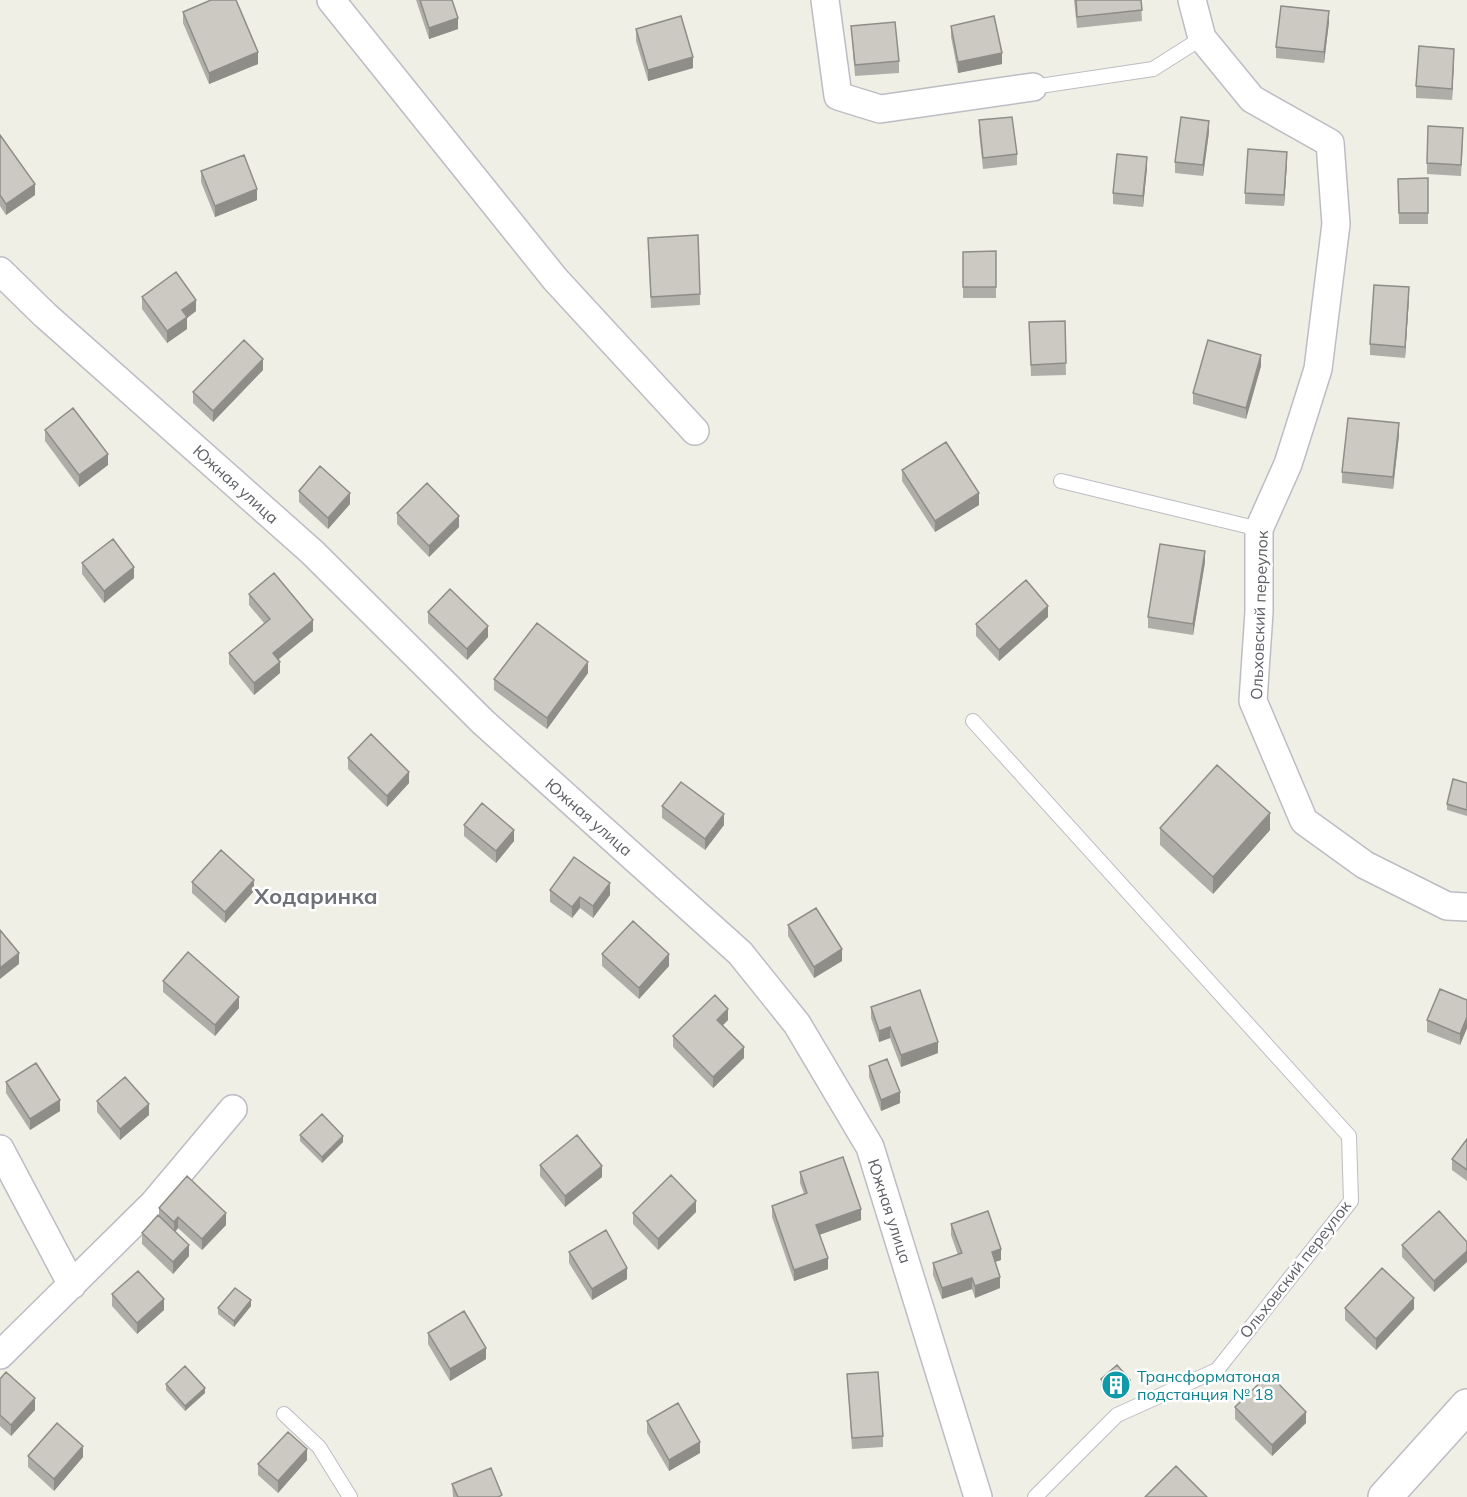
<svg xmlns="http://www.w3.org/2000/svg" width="1467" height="1497" font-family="Mulish,sans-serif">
<rect width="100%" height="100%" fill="#f0efe5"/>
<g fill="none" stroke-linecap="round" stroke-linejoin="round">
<g stroke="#bcbdc4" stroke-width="16">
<path id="service" d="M1033 87 1153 69 1202 38
M1061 481 1259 529
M973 721 1349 1136 1351 1201 1217 1370 1117 1415 1035 1497
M284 1414 319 1447 350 1497"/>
</g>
<g stroke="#bcbdc4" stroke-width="30">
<path id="minor" d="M331 0 555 279 695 431
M825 0 838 96 880 109 1033 87
M1192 0 1202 38 1252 99 1330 143 1336 224 1318 369 1288 464 1259 529V612L1253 701 1304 821 1365 865 1447 906 1467 907
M0 271 45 315 312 552 483 722 740 953 797 1024 870 1147 978 1497
M0 1149 72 1285
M0 1355 154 1203 233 1109"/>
</g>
<g stroke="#bcbdc4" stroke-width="36">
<path id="tertiary" d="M1385 1497 1467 1406"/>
</g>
<use href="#service" stroke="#fff" stroke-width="14"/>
<use href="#minor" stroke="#fff" stroke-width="27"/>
<use href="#tertiary" stroke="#fff" stroke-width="33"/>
</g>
<path fill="#afada7" d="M416 0H452L458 29 429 39Z
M1074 0H1141L1142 21 1077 28Z
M183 12 258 64 209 84 183 23Z
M1329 22 1324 63 1276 58V47Z
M851 26 899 61V73L855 76Z
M951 26 1002 64 958 73 951 37Z
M636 29 693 68 648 81 636 41Z
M1454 60 1452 100 1416 98V86Z
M979 120 1017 154V165L983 169 979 132Z
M1209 132 1203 176 1175 173V162Z
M0 135 35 195 6 215 0 206Z
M1463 139 1461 176 1427 174V163Z
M1287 163 1284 206 1245 204V193Z
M1147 168 1143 207 1113 204V193Z
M201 171 257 200 215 217 201 182Z
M1428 178V224H1399L1398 179Z
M648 238 700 294V305L651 308Z
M996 251V298H963V252Z
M142 297 196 311 187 318V329L167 343 142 309Z
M1409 298 1405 358 1370 355V344Z
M1065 321 1066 375 1031 376 1029 322Z
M1261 366 1246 419 1193 404V393Z
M263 370 213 422 193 403V392Z
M45 430 108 465 79 487 45 441Z
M1399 435 1393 489 1342 483V472Z
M902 470 979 505 935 532 902 481Z
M299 491 350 504 328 529 299 502Z
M397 513 459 527 429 557 397 524Z
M1205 562 1193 635 1148 628V617Z
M82 563 134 578 104 603 82 574Z
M249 594 313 631 278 659 280 673 254 695 229 664V653L264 623 249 605Z
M428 612 488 637 467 660 428 623Z
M1048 617 999 661 976 636V624Z
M588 673 547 729 494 690V679Z
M348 758 409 783 387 807 348 769Z
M1467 783V816L1447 810V804Z
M662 806 724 825 705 850 662 818Z
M464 825 514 841 496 863 464 836Z
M1160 828 1270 830 1213 894 1160 845Z
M192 882 254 891 225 923 192 893Z
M550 890 610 895 593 918 580 908 572 918 550 902Z
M788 925 842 961 814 978 788 936Z
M602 954 669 966 639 999 602 966Z
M163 981 239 1008 215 1036 163 992Z
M1467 1000V1028L1460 1045 1427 1032V1020Z
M871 1007 938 1053 901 1067 890 1038 879 1042 871 1018Z
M728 1020 723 1025 744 1058 713 1088 673 1047V1036Z
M869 1066 900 1103 881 1111 869 1077Z
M6 1082 60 1111 30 1130 6 1093Z
M97 1101 149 1115 120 1140 97 1112Z
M300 1135 343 1142 322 1163 300 1141Z
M1467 1139V1181L1452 1170V1159Z
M540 1165 602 1177 565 1207 540 1176Z
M800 1172 861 1220 819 1235 828 1269 794 1281 772 1217V1206L804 1194 800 1183Z
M159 1208 226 1225 202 1250 178 1228 175 1232 189 1256 173 1274 142 1244V1233L159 1217Z
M696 1212 658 1250 633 1224V1213Z
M951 1224 1001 1260 995 1262 1000 1288 975 1298 972 1289 942 1299 933 1275V1263L958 1255 951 1235Z
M1467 1242 1434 1292 1402 1257V1245Z
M569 1252 627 1279 592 1300 569 1263Z
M112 1294 164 1310 137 1334 112 1306Z
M251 1306 234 1327 218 1314V1308Z
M1345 1308 1414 1309 1376 1350 1345 1320Z
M428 1333 486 1359 450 1381 428 1344Z
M847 1374 883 1436V1447L852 1449Z
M0 1379 35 1410 11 1436 0 1426Z
M1101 1379 1130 1386 1115 1400 1101 1385Z
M166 1384 205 1393 185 1411 166 1390Z
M1235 1407 1306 1423 1272 1456 1235 1419Z
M647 1421 700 1453 669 1471 647 1433Z
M28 1456 83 1457 54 1491 28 1467Z
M307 1460 278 1493 258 1475V1464Z
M452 1484 502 1497H453Z"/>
<path fill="#8e8d88" d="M1329 11V22L1324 63V52Z
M458 18V29L429 39V28Z
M1454 49V60L1452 100V89Z
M258 52V64L209 84V73Z
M1002 53V64L958 73V62Z
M693 57V68L648 81V70Z
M1209 121V132L1203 176V165Z
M1287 152V163L1284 206V195Z
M1147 157V168L1143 207V196Z
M35 184V195L6 215V204Z
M257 189V200L215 217V206Z
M1409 287V298L1405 358V347Z
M196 300V311L187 318V329L167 343V331L182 310Z
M1261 355V366L1246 419V408Z
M263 359V370L213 422V411Z
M1399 423V435L1393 489V477Z
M108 454V465L79 487V475Z
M350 493V504L328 529V518Z
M979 493V505L935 532V521Z
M459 516V527L429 557V546Z
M1205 551V562L1193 635V624Z
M134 567V578L104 603V591Z
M1048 606V617L999 661V650Z
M313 620V631L273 664V653Z
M488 626V637L467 660V649Z
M280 662V673L254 695V683Z
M588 662V673L547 729V718Z
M409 772V783L387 807V796Z
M1270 813V830L1213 894V877Z
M724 814V825L705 850V839Z
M514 830V841L496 863V851Z
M254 880V891L225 923V912Z
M610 883V895L593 918V906Z
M580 897V908L572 918V907Z
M842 949V961L814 978V967Z
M19 953V964L0 979V968Z
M669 954V966L639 999V988Z
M239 997V1008L215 1036V1025Z
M728 1009V1020L717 1031V1020Z
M1467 1017V1028L1460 1045V1034Z
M890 1027V1038L879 1042V1031Z
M938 1042V1053L901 1067V1055Z
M744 1047V1058L713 1088V1077Z
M900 1092V1103L881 1111V1100Z
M60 1100V1111L30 1130V1119Z
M149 1104V1115L120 1140V1129Z
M343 1136V1142L322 1163V1157Z
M602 1166V1177L565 1207V1196Z
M696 1201V1212L658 1250V1239Z
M861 1209V1220L816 1236V1225Z
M226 1213V1225L202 1250V1239Z
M178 1217V1228L174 1233V1222Z
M189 1245V1256L173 1274V1262Z
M1001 1249V1260L992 1263V1252Z
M1467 1251V1262L1434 1292V1281Z
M828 1258V1269L794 1281V1270Z
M627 1268V1279L592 1300V1289Z
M1000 1277V1288L975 1298V1286Z
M972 1278V1289L942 1299V1288Z
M1414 1298V1309L1376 1350V1339Z
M164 1299V1310L137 1334V1323Z
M251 1300V1306L234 1327V1321Z
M486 1348V1359L450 1381V1369Z
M1130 1380V1386L1115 1400V1394Z
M205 1388V1393L185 1411V1406Z
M35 1398V1410L11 1436V1425Z
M1306 1412V1423L1272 1456V1445Z
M700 1442V1453L669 1471V1460Z
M83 1446V1457L54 1491V1479Z
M307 1449V1460L278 1493V1481Z"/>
<path fill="#cbc9c2" stroke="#8e8d88" stroke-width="1.5" d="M211 0H236L258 52 209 73 183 12Z
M420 0H452L458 18 429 28Z
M1076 0H1141L1142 10 1077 17Z
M1281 6 1329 11 1324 52 1276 47Z
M681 16 693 57 648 70 636 29Z
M994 16 1002 53 958 62 951 26Z
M895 22 899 61 855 65 851 26Z
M1419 46 1454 49 1452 89 1416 86Z
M1012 117 1017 154 983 158 979 120Z
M1181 117 1209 121 1203 165 1175 162Z
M1428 126 1463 128 1461 165 1427 163Z
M0 135 35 184 6 204 0 195Z
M1248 149 1287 152 1284 195 1245 193Z
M1117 154 1147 157 1143 196 1113 193Z
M244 155 257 189 215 206 201 171Z
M1428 178V213H1399L1398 179Z
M698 235 700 294 651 297 648 238Z
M996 251V287H963V252Z
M176 272 196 300 182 310 187 317 167 331 142 297Z
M1374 285 1409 287 1405 347 1370 344Z
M1065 321 1066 363 1031 365 1029 322Z
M244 340 263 359 213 411 193 392Z
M1208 340 1261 355 1246 408 1193 393Z
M73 408 108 454 79 475 45 430Z
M1348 418 1399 423 1393 477 1342 472Z
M946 442 979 493 935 521 902 470Z
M320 466 350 493 328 518 299 491Z
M427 483 459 516 429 546 397 513Z
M113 539 134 567 104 591 82 563Z
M1160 544 1205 551 1193 624 1148 617Z
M274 573 313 620 273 653 280 662 254 683 229 653 270 619 249 594Z
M1026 580 1048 606 999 650 976 624Z
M450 589 488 626 467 649 428 612Z
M537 623 588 662 547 718 494 679Z
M371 734 409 772 387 796 348 758Z
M1217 765 1270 813 1213 877 1160 828Z
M1453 779 1467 783V810L1447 804Z
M681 782 724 814 705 839 662 806Z
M482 803 514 830 496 851 464 825Z
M221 850 254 880 225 912 192 882Z
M574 857 610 883 593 906 580 897 572 907 550 890Z
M816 908 842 949 814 967 788 925Z
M633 921 669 954 639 988 602 954Z
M0 930 19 953 0 968Z
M188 952 239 997 215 1025 163 981Z
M1440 989 1467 1000V1017L1460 1034 1427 1020Z
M920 990 938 1042 901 1055 890 1027 879 1031 871 1007Z
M715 995 728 1009 717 1020 744 1047 713 1077 673 1036Z
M887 1059 900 1092 881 1100 869 1066Z
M36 1063 60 1100 30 1119 6 1082Z
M125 1077 149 1104 120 1129 97 1101Z
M322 1114 343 1136 322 1157 300 1135Z
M577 1135 602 1166 565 1196 540 1165Z
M1467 1139V1170L1452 1159Z
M843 1157 861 1209 816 1225 828 1258 794 1270 772 1206 807 1193 800 1172Z
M671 1175 696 1201 658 1239 633 1213Z
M187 1176 226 1213 202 1239 178 1217 174 1222 159 1208Z
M988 1211 1001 1249 992 1252 1000 1277 975 1286 972 1278 942 1288 933 1263 962 1253 951 1224Z
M1439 1211 1467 1242V1251L1434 1281 1402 1245Z
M158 1215 189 1245 173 1262 142 1233Z
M606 1230 627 1268 592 1289 569 1252Z
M1382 1268 1414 1298 1376 1339 1345 1308Z
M138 1271 164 1299 137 1323 112 1294Z
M235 1288 251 1300 234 1321 218 1308Z
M464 1311 486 1348 450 1369 428 1333Z
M1117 1365 1130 1380 1115 1394 1101 1379Z
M185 1366 205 1388 185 1406 166 1384Z
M6 1372 35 1398 11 1425 0 1415V1379Z
M878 1372 883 1436 852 1438 847 1374Z
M1269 1374 1306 1412 1272 1445 1235 1407Z
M678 1403 700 1442 669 1460 647 1421Z
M57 1423 83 1446 54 1479 28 1456Z
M288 1432 307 1449 278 1481 258 1464Z
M1176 1466 1207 1497H1145Z
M491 1468 502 1495 498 1497H458L452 1484Z"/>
<defs>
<g id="building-disc" transform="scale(1.5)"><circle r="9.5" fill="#0f9aa8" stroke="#fff"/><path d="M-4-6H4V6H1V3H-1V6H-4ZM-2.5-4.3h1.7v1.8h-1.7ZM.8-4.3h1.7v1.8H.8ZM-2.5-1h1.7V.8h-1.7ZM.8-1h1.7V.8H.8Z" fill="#fff"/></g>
</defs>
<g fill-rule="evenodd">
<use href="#building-disc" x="1116" y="1385"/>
</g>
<g text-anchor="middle" stroke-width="5" stroke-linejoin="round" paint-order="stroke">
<g font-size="16" fill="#5d5f66" stroke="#fff">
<text transform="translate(236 484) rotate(42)" y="6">Южная улица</text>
<text transform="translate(1259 615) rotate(-88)" y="6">Ольховский переулок</text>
<text transform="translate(589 817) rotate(41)" y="6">Южная улица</text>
<text transform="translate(890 1211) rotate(72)" y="6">Южная улица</text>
<text transform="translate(1295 1269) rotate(-52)" y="6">Ольховский переулок</text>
</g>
<g font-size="16" fill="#0d838f" stroke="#fff" text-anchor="start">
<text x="1137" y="1382">Трансформатоная<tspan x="1137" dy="18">подстанция № 18</tspan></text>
</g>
<g font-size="22" font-weight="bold" fill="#6e7178" stroke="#fff">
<text x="316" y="904">Ходаринка</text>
</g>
</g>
</svg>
